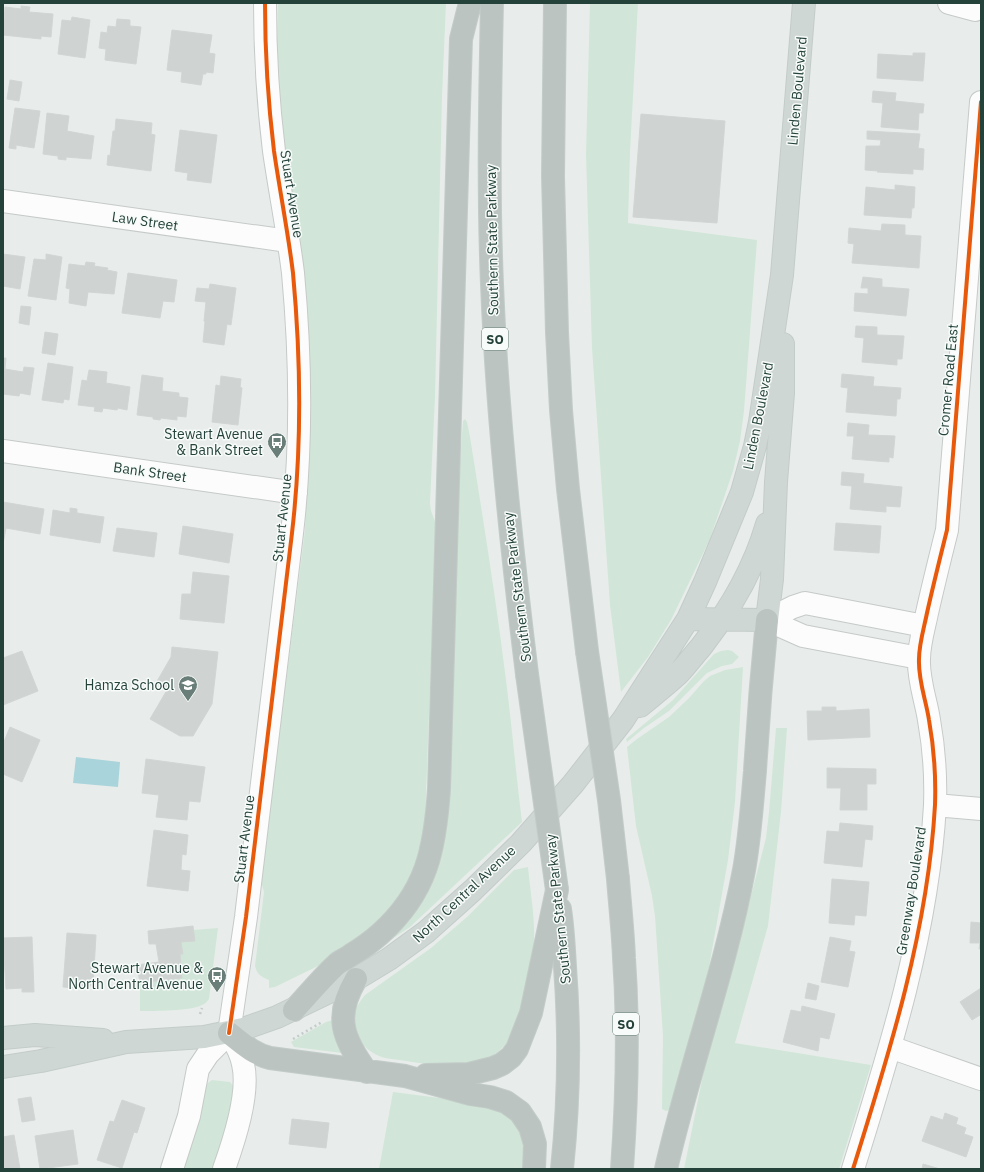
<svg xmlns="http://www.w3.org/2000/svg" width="984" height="1172" font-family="'IBM Plex Sans',sans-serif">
<rect width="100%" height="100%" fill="#e8edeb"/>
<path fill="#d1e6d8" d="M278 3H446L442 96 435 397 430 503 431 511 436 524 425 823 424 836 412 877 389 913 348 947 318 966 275 987 269 988V980C261 977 257 974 255 966L264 892 261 881 305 530 310 420 309 362 285 149 281 104 277 51Z
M590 3H638L630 152 628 223 757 240 744 411 740 441 733 471 710 539 671 620 648 657 621 692 610 605 592 348 586 154Z
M465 419 467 422 470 437C483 518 496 599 506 680 512 727 516 775 522 822L410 927 392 939V938L410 918 416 910 452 689 455 623 458 491 463 421Z
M728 650 732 651 739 657 732 664 722 666 707 673 669 711 644 728 627 742 626 739 673 700 714 654 721 651Z
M743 667 735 802 728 860 709 967 699 1010 671 1109 666 1111 662 1109V1106L663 1036 655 916 652 896 636 826 627 747 637 739 669 717 689 698 704 681 710 676 725 670Z
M776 728H787L781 812 768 926 735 1043 871 1065 839 1169H684L706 1060 719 1008 748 907 766 838 769 812Z
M528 867C530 890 535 916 534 939 534 962 520 1028 506 1044 498 1053 487 1061 475 1063 445 1069 415 1062 385 1058 365 1053 348 1032 355 1011 357 1005 361 1000 365 995L431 948 467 917 514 870Z
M218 928 209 999C207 1002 205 1004 202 1005 192 1011 154 1011 140 1011V983L182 978 180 954 183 953 181 942 194 941 193 930Z
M333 1020 335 1034 342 1053 294 1047 291 1042 326 1022Z
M212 1080 230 1082 234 1087 228 1120 214 1169H184L197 1126 204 1086Z
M393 1092 463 1101 500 1107 523 1128 527 1169H379Z"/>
<path fill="#a9d4db" d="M76 757 120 762 118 787 73 783Z"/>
<path fill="#cfd4d2" stroke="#d1d6d4" d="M21 6 30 7 29 12 53 14 51 37 41 36V39L3 35 5 7 21 9Z
M72 17 90 20 85 58 58 54 62 20 71 21Z
M117 19 130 20V26L141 27 136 64 105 60 106 49 99 48 101 32 107 33 108 26 116 27Z
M172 30 212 35 209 53 215 54 213 73 206 72V74H203L201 85 181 82 182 72 167 70Z
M913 53H925L923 81 877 78 878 54 913 56Z
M10 80 22 82 19 101 7 99Z
M873 91 896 93 895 101 924 104 923 113H919L918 130 881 127 883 103 872 102Z
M15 108 40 111 34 148 16 145V149L9 148Z
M47 113 69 116 67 131 94 136 91 159 66 157V160L58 159V156L43 154Z
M641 114 725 121 717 223 633 217Z
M116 119 152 123 151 134 155 135 151 171 107 165 108 155 110 156 113 131H115Z
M180 130 217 135 211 183 187 180 188 173 175 171Z
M867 131 920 134 918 148 924 149 923 170 913 169V174L877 172 878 171 865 170 866 146H880L881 140 867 139Z
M895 185 915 187 914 208H912L911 218 864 215 866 187 895 190Z
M882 224 905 225V235L921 236 919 268 852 263 854 244 848 243 849 228 881 231Z
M3 254 25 257 20 289 3 286Z
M46 254 62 257 56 300 28 296 34 259 46 260Z
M86 262 95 263 94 266 108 268 107 270 117 272 114 294 88 292 86 306 69 303 70 289 66 288 69 264 85 266Z
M128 273 177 280 174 302 163 301 160 318 122 313Z
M863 277 882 279V287L909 289 906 316 854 311 855 293 868 294V288H861Z
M210 284 236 288 231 325 227 324 224 345 203 342 205 322 204 321 206 302 195 301 197 288 209 289Z
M21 306 31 307 29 325 19 323Z
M856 326 877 327V335L904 336 902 359H897V365L862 362 864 338 855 337Z
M45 332 58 334 55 355 42 353Z
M3 358H6L5 369 23 372 24 367 34 368 30 395 20 393 19 396 3 394Z
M48 363 73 367 69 400 64 399 63 403 42 400Z
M89 370 107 372 106 383 130 387 127 410 118 408 117 410 103 408 102 412 94 411 95 407 78 405 82 380 87 381Z
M842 374 874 377 873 386 901 388 900 399H897L896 416 846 412 848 388 841 387Z
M142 375 163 378 162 391 179 393V397L188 398 186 417 177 416V420L161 418 160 420 153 419V417L137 415Z
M221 376 241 379 240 387 242 388 238 425 212 422 216 385 220 386Z
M848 423 869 425 868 435 895 436 893 458 889 457V462L852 459 854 436H847Z
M842 472 864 474 863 483 902 487 900 507 886 506V512L850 509 852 486 841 485Z
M3 502 44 509 40 534 6 528 3 544Z
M70 508 77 509V513L104 517 100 543 50 535 53 510 70 513Z
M836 523 881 526 879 553 834 550Z
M183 526 233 534 229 563 179 554Z
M117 528 157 533 154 557 113 551Z
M193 572 229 576 224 623 180 619 182 594H191Z
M172 647 218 652 212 704 193 736H180L150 719 167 690 156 683 171 657Z
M22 651 38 691 3 705V682H4L3 658Z
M822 707H836V711L869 709 870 737 808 740 807 711H822Z
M10 727 40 740 22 782 3 774V744Z
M146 759 205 767 200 802 189 801 187 820 156 817 159 795 142 793Z
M827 768 876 769V784H867V810H840L841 788H827Z
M840 823 873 826 872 840 865 839 862 867 824 863 827 831 839 832Z
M154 830 188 835 186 855 182 854 181 870 190 871 188 891 147 886Z
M832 879 869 882 866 916 855 915 854 925 829 923Z
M971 922 981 923V949H979L980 943H970Z
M193 926 195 941 181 942 183 954H180L182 978 140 983 137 965 159 962 156 944H149L148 931Z
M67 933 96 935 93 986 75 985V988L63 987Z
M32 937 34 992H22V988L6 989 3 938Z
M830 937 851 941 849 951 855 952 848 987 821 982Z
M808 983 819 986 816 1000 805 998Z
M981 988V1017L980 1015 972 1020 960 1002Z
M802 1006 835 1014 829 1039 820 1037 818 1051 783 1042 791 1010 801 1012Z
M31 1097 35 1120 22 1122 18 1099Z
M122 1100 145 1108 137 1133 134 1132 122 1168 97 1160 110 1121 114 1122Z
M945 1113 958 1118 956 1124 966 1128 964 1134 973 1137 966 1157 922 1141 931 1116 943 1120Z
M292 1119 329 1123 326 1148 289 1144Z
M73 1130 78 1164 40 1169 35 1136Z
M14 1135 20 1169H3V1137Z
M923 1164 940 1169H922Z"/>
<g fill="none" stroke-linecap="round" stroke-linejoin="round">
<g stroke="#c5cac8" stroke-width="24">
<path id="minor" d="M949 3 975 10
M3 201 288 241
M3 451 296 493
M767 620 793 607 805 603 924 626
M767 620 803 636 919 658
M935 805 981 809
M229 1033 246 917 292 533C302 447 301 360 293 273 288 232 280 192 274 151 268 102 265 52 265 3
M890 1047 981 1079
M172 1169 189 1116 198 1069 208 1054 229 1033
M224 1169C234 1141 250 1093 243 1064 241 1052 235 1043 229 1033
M853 1169C890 1051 928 930 935 805 936 777 934 748 929 720 926 700 918 680 919 659 919 644 924 628 927 613 933 586 940 558 947 530L981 102"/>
</g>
<g stroke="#c3ccc9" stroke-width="24">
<path id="major" d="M688 619 767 620 772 579 776 482 783 393V344
M640 706C652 696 665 686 677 675 686 666 693 656 701 647 730 610 754 569 767 524
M3 1038 35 1035 103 1040
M3 1067 41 1061 126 1042 204 1037 243 1029 277 1017 356 979 389 959 426 932 473 890 521 843 573 784 623 720 688 619 705 582 742 492 755 446 760 422 782 275 804 3"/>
</g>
<g stroke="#c3ccc9" stroke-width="24">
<path id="highway" d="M492 3C490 96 488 190 492 284 497 414 511 545 527 674
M555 3 553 176 557 332 561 410 568 489 587 651
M618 879C620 905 623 932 624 958 629 1028 627 1099 622 1169
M560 909C563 928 564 948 565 967 570 1034 569 1102 562 1169
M356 979C334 1016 342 1038 367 1072
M294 1010C308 995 321 979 336 965 340 961 346 959 351 955 361 949 371 942 380 934 427 892 435 849 439 789L461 39 470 3
M229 1033C242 1043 253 1054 270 1058L405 1076 470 1094 490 1097 506 1102 520 1112 530 1127 535 1144 534 1169
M426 1075 469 1074 493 1068 502 1064 511 1057 517 1049 531 1013 557 890
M666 1169C689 1069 725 971 744 870 750 837 752 804 755 771 758 720 762 670 767 620"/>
</g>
<path stroke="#c3ccca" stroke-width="2.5" stroke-dasharray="2 3" stroke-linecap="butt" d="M200 1014 202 1008
M293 1039 322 1022"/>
<use href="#minor" stroke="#fcfcfc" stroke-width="22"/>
<use href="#major" stroke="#cfd7d5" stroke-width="22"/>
<use href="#highway" stroke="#bcc4c2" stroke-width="22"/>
<g stroke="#c3ccc9" stroke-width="24" stroke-linecap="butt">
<path id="highway-bridge" d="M587 651 609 800 618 879
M527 674 557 890"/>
</g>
<use href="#highway-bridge" stroke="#bcc4c2" stroke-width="22"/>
<g stroke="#f7fbf9" stroke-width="6">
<path id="cycleway" d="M229 1033 246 917 292 533C302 447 301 360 293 273 288 232 280 192 274 151 268 102 265 52 265 3
M853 1169C890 1051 928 930 935 805 936 777 934 748 929 720 926 700 918 680 919 659 919 644 924 628 927 613 933 586 940 558 947 530L981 102"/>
</g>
<use href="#cycleway" stroke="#e8590c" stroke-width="4"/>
</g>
<defs>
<g id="bus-pin" transform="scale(1)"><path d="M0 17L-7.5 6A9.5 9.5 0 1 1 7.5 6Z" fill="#697e78" stroke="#f7fbf9"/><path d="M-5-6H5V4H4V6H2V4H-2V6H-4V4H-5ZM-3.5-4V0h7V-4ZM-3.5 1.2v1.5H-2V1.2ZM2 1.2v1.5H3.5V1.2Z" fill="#fff"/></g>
<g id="school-pin" transform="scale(1)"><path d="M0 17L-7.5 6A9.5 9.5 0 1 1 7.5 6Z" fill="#697e78" stroke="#f7fbf9"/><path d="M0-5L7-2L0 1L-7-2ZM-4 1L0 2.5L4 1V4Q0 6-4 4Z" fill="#fff"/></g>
</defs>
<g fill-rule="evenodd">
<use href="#bus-pin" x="277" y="442"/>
<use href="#school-pin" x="188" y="685"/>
<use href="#bus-pin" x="217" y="976"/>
</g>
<g text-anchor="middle" stroke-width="3" stroke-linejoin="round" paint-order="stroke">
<g fill="#f7fbf9" stroke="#637a73" stroke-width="1">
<rect x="482" y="328" width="26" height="22" rx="3"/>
<rect x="613" y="1013" width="26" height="22" rx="3"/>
</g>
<g font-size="13" font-weight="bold" fill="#24423a">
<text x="495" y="344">SO</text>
<text x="626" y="1029">SO</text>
</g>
<g font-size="14" fill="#24423a" stroke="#f7fbf9">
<text transform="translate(797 91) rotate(-85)" y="5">Linden Boulevard</text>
<text transform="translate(292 194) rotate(81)" y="5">Stuart Avenue</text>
<text transform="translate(145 221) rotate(8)" y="5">Law Street</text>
<text transform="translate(492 240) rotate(-91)" y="5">Southern State Parkway</text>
<text transform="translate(948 380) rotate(-85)" y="5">Cromer Road East</text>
<text transform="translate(758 416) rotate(-79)" y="5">Linden Boulevard</text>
<text transform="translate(150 472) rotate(8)" y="5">Bank Street</text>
<text transform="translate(282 518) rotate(-84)" y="5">Stuart Avenue</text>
<text transform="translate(517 587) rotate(-97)" y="5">Southern State Parkway</text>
<text transform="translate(244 839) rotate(-83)" y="5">Stuart Avenue</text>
<text transform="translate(911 891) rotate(-81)" y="5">Greenway Boulevard</text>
<text transform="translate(464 894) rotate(-43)" y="5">North Central Avenue</text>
<text transform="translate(558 909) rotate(-96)" y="5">Southern State Parkway</text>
</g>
<g font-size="14" fill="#24423a" stroke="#f7fbf9" text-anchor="end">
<text x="263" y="439">Stewart Avenue<tspan x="263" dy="16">&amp; Bank Street</tspan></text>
<text x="174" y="690">Hamza School</text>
<text x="203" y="973">Stewart Avenue &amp;<tspan x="203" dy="16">North Central Avenue</tspan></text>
</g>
</g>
<rect width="984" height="1172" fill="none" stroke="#24423a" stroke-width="8"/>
</svg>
